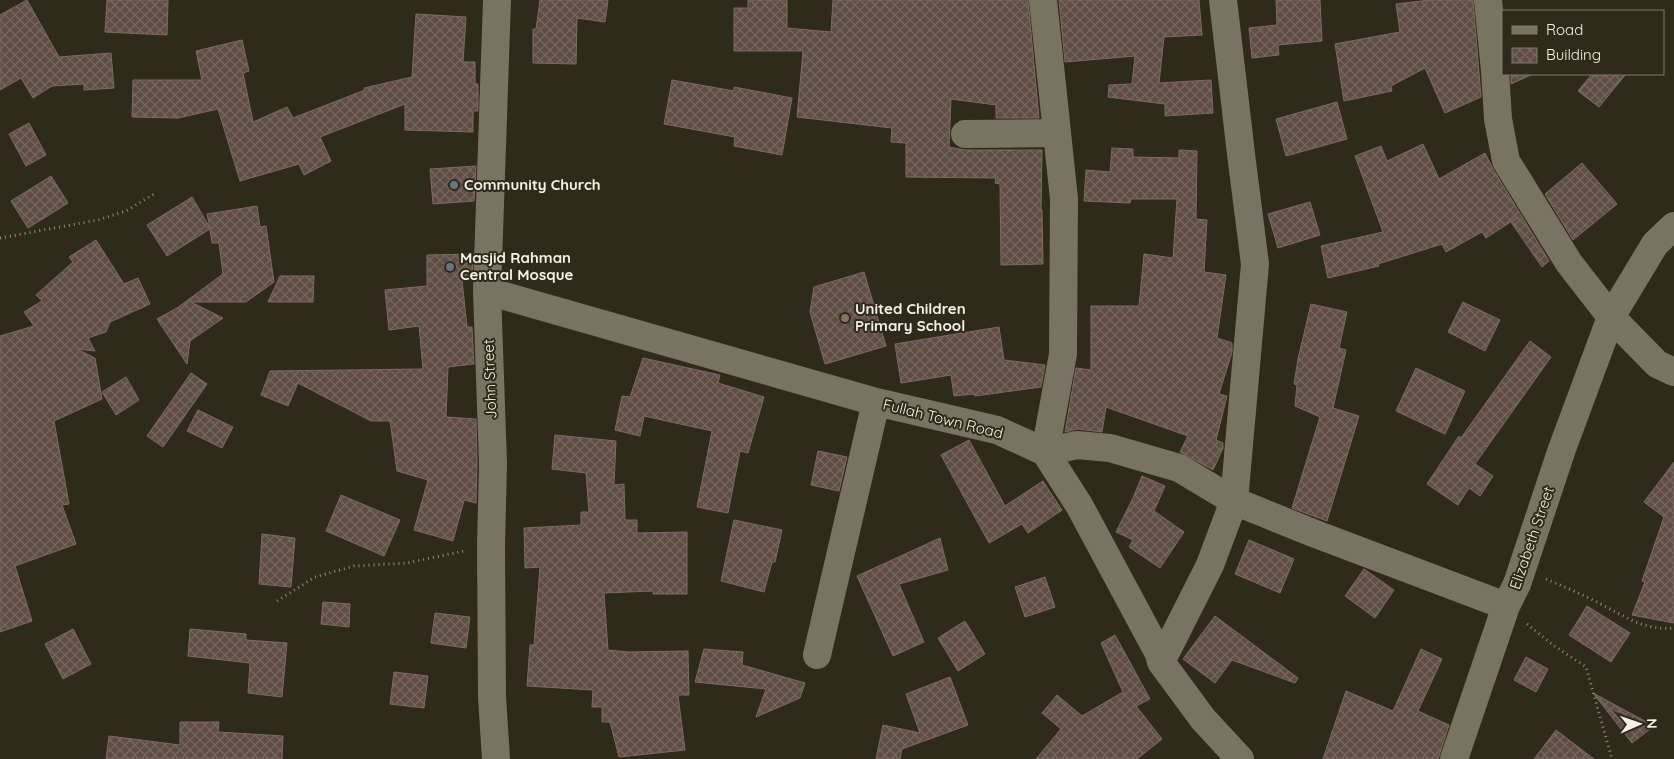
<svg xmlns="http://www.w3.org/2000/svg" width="1674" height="759" font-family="Quicksand,sans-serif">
<defs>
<pattern id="building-cross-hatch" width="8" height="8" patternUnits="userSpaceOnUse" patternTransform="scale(1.25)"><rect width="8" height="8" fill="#604d45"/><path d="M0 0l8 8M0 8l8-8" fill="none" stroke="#776760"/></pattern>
</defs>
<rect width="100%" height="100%" fill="#2f2b1a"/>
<path fill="url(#building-cross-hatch)" stroke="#7f6a62" d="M27 0 59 57 111 53 114 88 84 90V84L52 86 33 98 21 78 0 90V15Z
M107 0H168L167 35 105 32Z
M540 0H608L605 22 577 18 576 64 533 63V29H536Z
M748 0H787V28L831 32 833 0H1028L1039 118H996V105L951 99 949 147 965 150H1042L1041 210H1042L1043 264 1001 265 1000 184 995 183 996 178 906 177V143L891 142 892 128 797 117 803 51H734V8H748Z
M1059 0H1199L1202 35 1164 37 1159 83 1211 80 1213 113 1165 116V104L1108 97 1109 85 1132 84 1135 56 1065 62Z
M1276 0H1320L1322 41 1278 45 1279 55 1252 58 1249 28 1277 25Z
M1430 0H1473L1481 97 1445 113 1425 68 1391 86 1392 91 1344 101 1335 44 1400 32 1396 4Z
M416 14 466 17 463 62H475V84H478V111H473V132L405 130V104L320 137 331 161 304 175 299 164 240 181 218 109 178 118 132 117 133 80H202L196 51 242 40 249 71 243 73 253 122 287 107 293 118 365 90 364 88 412 77Z
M1511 74H1533L1511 84Z
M1592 74H1626L1599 107 1578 91Z
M672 80 734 91V87L792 98 782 155 734 146 735 137 664 124Z
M1337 102 1347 139 1286 156 1276 119Z
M29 123 46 155 26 166 9 134Z
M1423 144 1439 179 1485 153 1493 169 1549 261 1542 267 1511 222 1518 217 1486 238 1482 232 1446 252 1442 244 1378 264 1379 266 1328 278 1321 246 1383 232 1355 156 1381 146 1387 161Z
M1112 148 1133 149V157L1179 158V150L1197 151 1196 219 1207 220 1204 272 1226 275 1217 338 1232 343V352L1219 394 1227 396 1216 440 1223 443V448L1213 470 1180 452 1188 436 1106 407 1102 432 1078 429 1065 432 1076 368 1091 370V306H1139L1144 254 1173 258 1177 199H1131L1130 203 1084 201 1086 170 1110 172Z
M1582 163 1617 204 1573 240 1545 194Z
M476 166 474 201 433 204 430 169Z
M51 176 68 203 28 228 11 201Z
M192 197 210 228 207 214 257 206 260 227 266 226 274 282 246 302H191L223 318 190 341 187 364 157 319 177 308 223 274 219 243H212L210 229 167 256 147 225Z
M1310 202 1320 235 1278 248 1268 214Z
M96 240 124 284 138 278 150 304 110 322 106 332 88 338 95 351 77 349 95 358 102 399 54 421 69 504 62 505 76 544 15 566 32 621 0 632V336L34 326 24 312 42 301 36 295 73 262 69 257Z
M473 254 472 280H462L467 327H472L474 364 448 367 446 417 476 419 477 464 476 503 464 500 453 541 414 530 428 480 397 471 390 421H371L298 383 288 406 261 395 270 371 423 369 419 326 389 330 385 290 427 286V255Z
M864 272 886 346 825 364 810 312 814 287Z
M280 276H314L313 302H268Z
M1463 302 1500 320 1485 351 1448 332Z
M1311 304 1347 312 1339 348 1346 350 1333 408 1359 416 1327 521 1292 508 1320 417 1295 406 1297 385 1294 384 1298 359Z
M999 327 1004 360 1045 365 1041 387 975 396 974 394 954 396 951 375 901 383 895 344Z
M1530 341 1551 357 1475 464 1493 476 1480 496 1469 488 1458 505 1427 484 1459 436 1461 438Z
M643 358 720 375 718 383 764 397 748 453 740 451 728 513 697 507 712 431 644 416 640 436 615 430 622 396 630 397Z
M1416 368 1465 391 1445 434 1396 411Z
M191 373 207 384 163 447 147 436Z
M126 377 139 400 116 415 102 392Z
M198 410 233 427 222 448 187 431Z
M555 435 616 441 614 485 624 484 625 520H637V533L687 532V594H653V591L604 593 608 650 628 652 688 651 689 695H678L685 750 619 757 610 722H602V707H592L593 690 527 686 530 645H534L540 567 525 568 524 528 581 525V512H589L586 473 552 469Z
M969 440 1005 506 1043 481 1062 510 1028 533 1022 524 989 543 941 455Z
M818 451 847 457 839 491 811 485Z
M1674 462V623L1632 615 1645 582 1642 581 1664 517 1644 502Z
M1142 476 1165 486 1154 511 1184 532 1160 568 1129 547 1133 540 1116 532 1133 498Z
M341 495 400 520 384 556 326 531Z
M734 520 782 530 775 562H772L764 592 721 581Z
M262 534 295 538 291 587 259 584Z
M940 538 948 570 899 584 924 642 893 656 857 576Z
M1249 540 1294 559 1280 593 1235 574Z
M1364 569 1394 590 1375 618 1345 596Z
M1045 577 1055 607 1025 617 1015 587Z
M323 602 350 604 349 627 321 624Z
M1587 606 1630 633 1611 662 1569 635Z
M435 613 470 617 466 648 431 643Z
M1215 616 1298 678 1295 683 1232 660 1215 683 1183 659Z
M965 621 985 654 958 671 938 638Z
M73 629 91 664 63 679 45 644Z
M190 629 246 634V640L287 643 282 697 248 693 250 663 188 656Z
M1115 635 1150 699 1136 706 1162 739 1137 759H1036L1061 729 1042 713 1057 695 1082 716 1123 692 1101 643Z
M704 649 743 652 742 665 805 683 800 698 756 717 766 689 695 682Z
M1421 649 1442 659 1418 711 1449 725 1438 759H1323L1346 691 1393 711Z
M1526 657 1548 669 1536 692 1514 680Z
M394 672 428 676 424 708 390 704Z
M950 677 968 725 902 749 900 759H876L883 725 920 733 906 694Z
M1593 693 1654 726 1632 743Z
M180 722H219L218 732 283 736 282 759H106L109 736 180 745Z
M1556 730 1594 759H1534Z"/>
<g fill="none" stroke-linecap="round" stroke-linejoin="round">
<path stroke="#8f8c7e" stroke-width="3" stroke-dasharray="1 4" stroke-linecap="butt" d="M0 238 98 220 126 211 154 194
M1546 579C1564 587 1582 594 1599 603 1624 616 1644 631 1674 628
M277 601 315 577 354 566 407 563 464 551
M1527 624 1553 645 1586 667 1612 759"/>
<path stroke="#797461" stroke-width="28" d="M1043 0 1064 199 1063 354 1045 452 1077 445 1110 448 1179 468 1234 501 1313 533 1506 606
M1488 0 1495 71 1498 119 1506 161 1569 263 1611 317 1657 364 1674 372
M965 134 1056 133
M487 291 876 402 997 430 1045 452 1079 505 1159 654 1161 662 1203 719 1240 759
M817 655 876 402
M1161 662 1210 565 1234 501 1255 264 1242 162 1223 0
M496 759 492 697 491 546 493 464 487 291 497 0
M1454 759 1506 606 1517 584 1562 449 1611 317 1655 244 1674 226"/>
</g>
<g fill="#6b7280" stroke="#2f2b1a" stroke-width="2">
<circle cx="454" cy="185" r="5"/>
<circle cx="450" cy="267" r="5"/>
</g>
<circle fill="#8d6e63" stroke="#2f2b1a" stroke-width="2" cx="845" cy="318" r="5"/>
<g text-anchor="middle" stroke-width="4" stroke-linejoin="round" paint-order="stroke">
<g font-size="15" font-weight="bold" fill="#f4f2e7" stroke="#2f2b1a" text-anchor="start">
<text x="464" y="190">Community Church</text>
<text x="460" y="263">Masjid Rahman<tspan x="460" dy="17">Central Mosque</tspan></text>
<text x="855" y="314">United Children<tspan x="855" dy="17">Primary School</tspan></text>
</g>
<g font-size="15" fill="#f4f2e7" stroke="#2f2b1a">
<text transform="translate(490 379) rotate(-92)" y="5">John Street</text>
<text transform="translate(943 419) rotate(14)" y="5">Fullah Town Road</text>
<text transform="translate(1532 538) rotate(-71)" y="5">Elizabeth Street</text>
</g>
</g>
<rect x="1502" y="10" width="162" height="65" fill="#2f2b1a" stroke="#7e7b6c"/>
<rect x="1512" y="26" width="25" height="8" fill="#797461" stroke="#7e7b6c"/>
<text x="1546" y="35" font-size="15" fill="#f4f2e7">Road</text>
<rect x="1512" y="48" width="25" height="15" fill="url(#building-cross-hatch)" stroke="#7e7b6c"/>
<text x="1546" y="60" font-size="15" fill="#f4f2e7">Building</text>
<g transform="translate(1639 724) rotate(88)" stroke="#2f2b1a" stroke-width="4" paint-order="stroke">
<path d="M0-4L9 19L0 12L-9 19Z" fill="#f4f2e7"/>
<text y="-8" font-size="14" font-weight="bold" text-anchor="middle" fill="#f4f2e7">N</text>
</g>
</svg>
